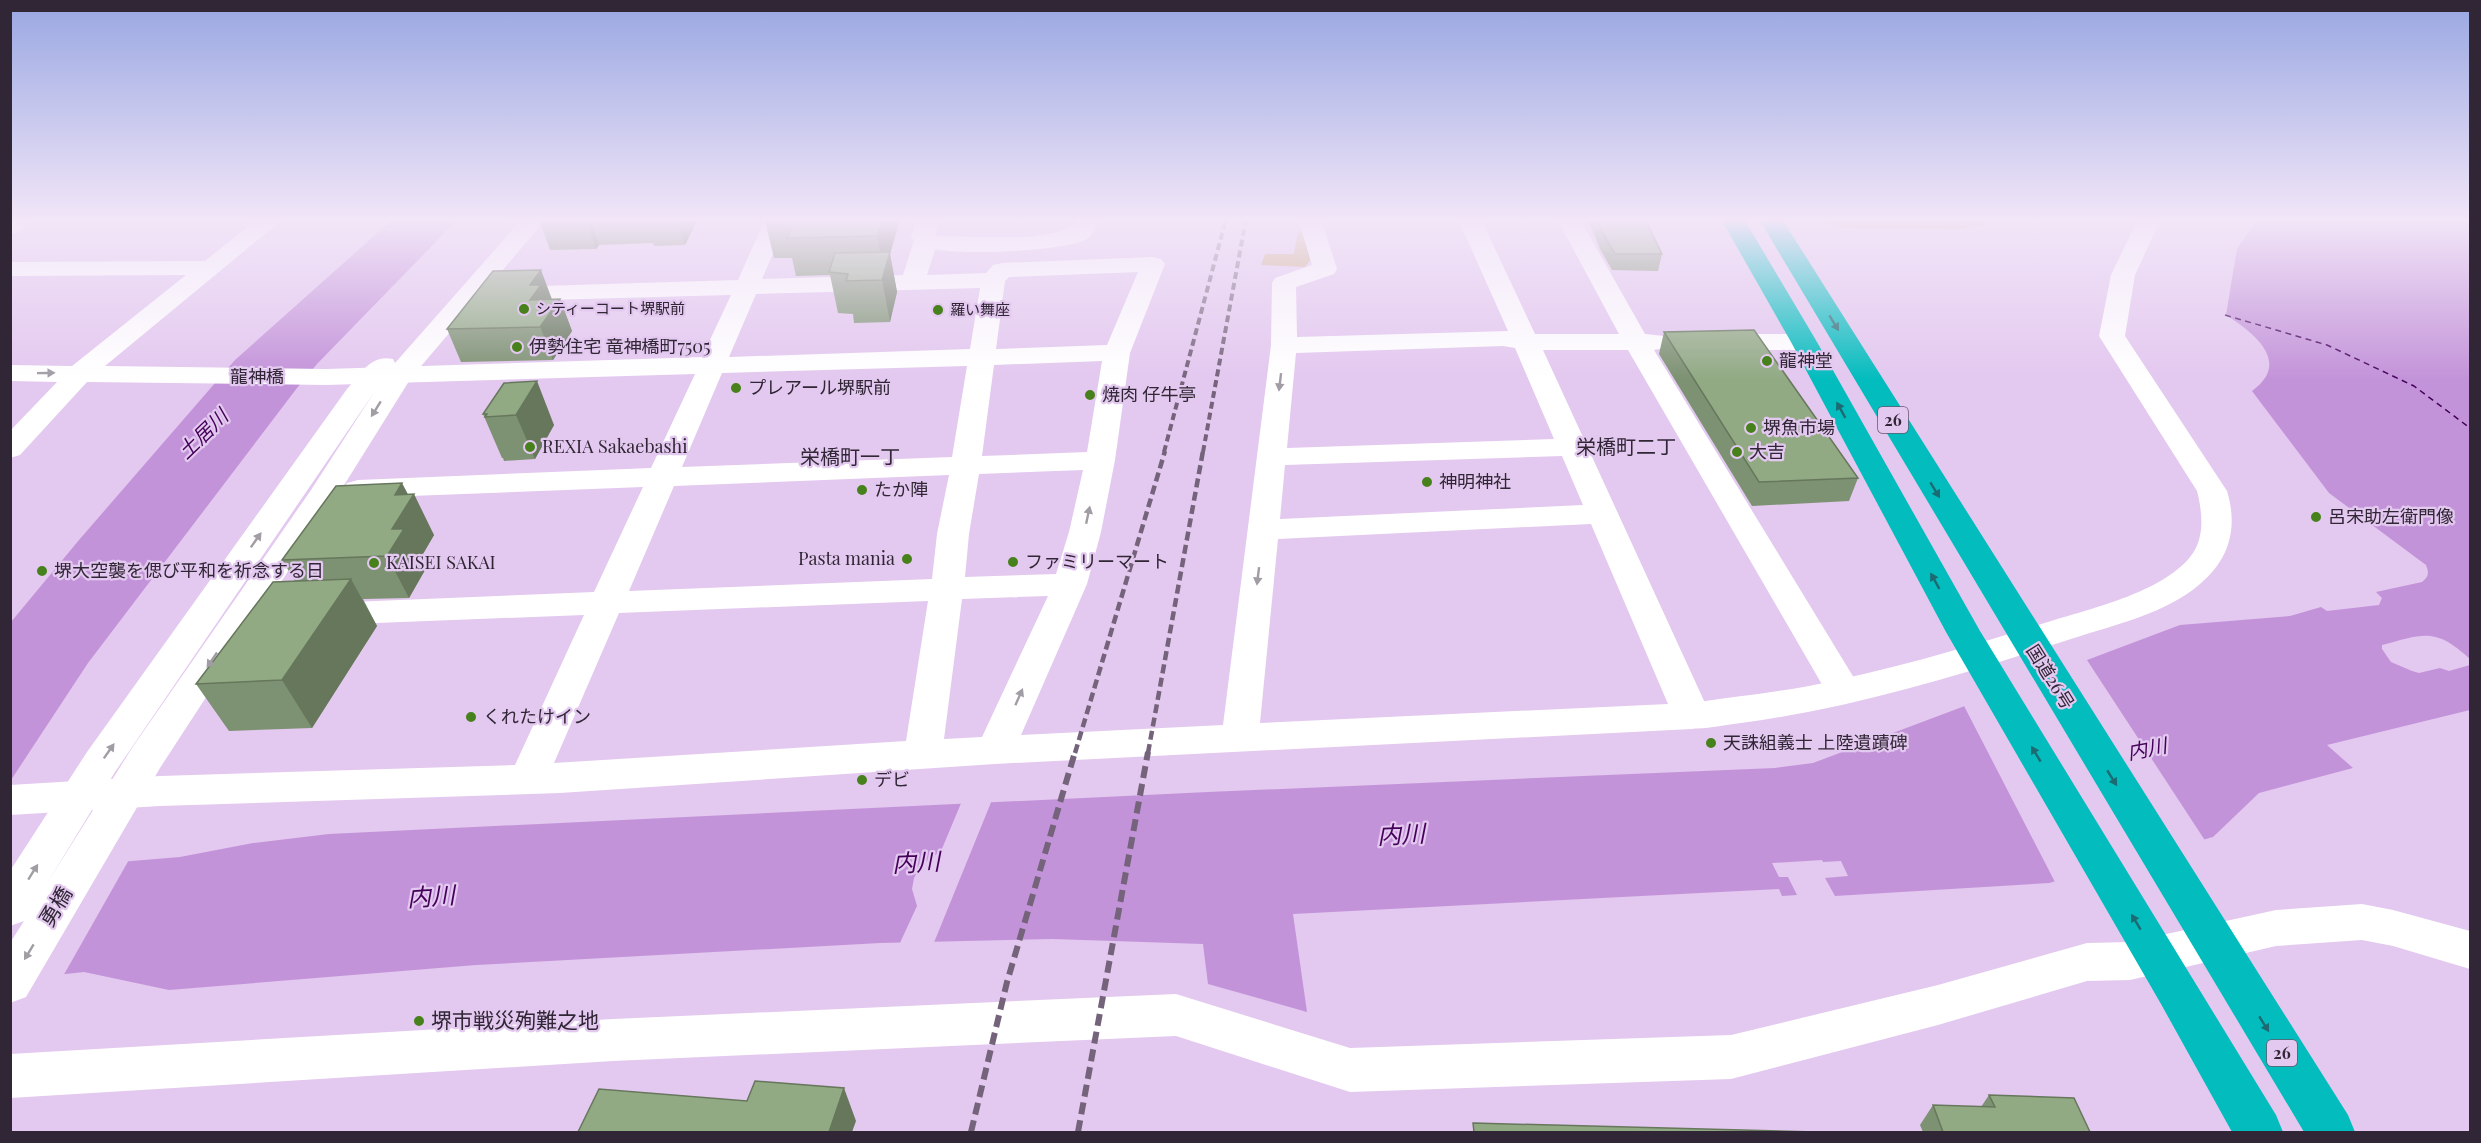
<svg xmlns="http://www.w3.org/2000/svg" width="2481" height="1143" font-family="'Playfair Display','Noto Sans JP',serif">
<rect width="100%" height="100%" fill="#e3c8ef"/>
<path fill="#cba878" d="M1303 230 1315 254 1305 267 1261 265 1265 254H1294L1298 232Z"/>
<path fill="#cb984b" d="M1814 219H1984L1983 225 1959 229 1845 228Z"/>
<path fill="#c393d9" d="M393 219H458L317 364 297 388 88 663 11 780V622L79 540 235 360Z
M2257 219H2470V659C2435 627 2424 634 2382 645V649L2391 662 2412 671 2419 673 2440 668 2449 671 2470 665V710L2327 745 2353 768 2259 793 2213 837 2049 883 1835 896 1825 878 1848 876 1841 861 1823 862 1822 860 1772 863 1779 877H1788L1797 895 1782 896 1779 889 1293 914 1307 1012 1208 984 1203 944 1053 939 880 943 476 965 169 990 84 972 11 980V871L180 857 253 843 329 834 1208 792 1775 768 1813 763 2180 625 2290 616 2321 607 2327 611 2379 605 2382 598 2376 592 2422 582C2429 576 2429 573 2426 565L2329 493 2252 391C2292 362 2254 333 2226 315L2237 249Z"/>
<path fill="#e3c8ef" d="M2085 657 2206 842 2056 884 1963 704Z
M992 800 933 945H899L917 906 912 889 914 878 920 866 941 851 962 801Z
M130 858 62 978 10 983V868Z"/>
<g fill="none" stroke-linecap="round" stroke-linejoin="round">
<path stroke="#440159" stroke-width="1.5" stroke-dasharray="6 4.5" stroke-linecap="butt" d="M2225 315 2327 345 2414 386 2470 428"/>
<path fill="#fff" fill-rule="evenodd" d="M10 219H33L18 232 10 234Z
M257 219H283L105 366 326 369 702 357 731 295 504 301 495 299 492 294 495 289 504 287 738 280 765 219H788L762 279 903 275 914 240 918 235 926 233 934 235 938 240 927 275 986 273 993 265 1002 263 1153 257 1161 259 1165 264 1130 353 1115 460 1101 532 1087 584 1021 735 1223 725 1271 345 1272 283 1275 278 1312 265 1298 219H1321L1337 269 1334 274 1296 287 1297 337 1508 331 1458 219H1481L1535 334H1619L1557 219H1580L1645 334 1664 336 1668 342 1664 348 1654 350 1862 691 1857 700 1844 704 1831 700 1628 350H1543L1711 716 1705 726 1692 729 995 764 560 793 160 806 10 815V785L160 776 515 765 584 615 326 625 314 622 309 614 314 606 326 603 594 592 643 487 358 498 347 495 343 489 347 483 358 480 651 468 695 374 326 385 87 382 20 455 10 458V431L57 382 10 381V365L72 366 186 275 10 276V262L205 261ZM1138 272 1107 345 996 349 1005 281 1009 277ZM980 288 970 349 729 357 756 294ZM1503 346 1515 348 1554 439 1287 448 1296 353ZM1102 361 1087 452 982 456 994 365ZM967 366 952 457 682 467 722 373ZM1562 456 1583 505 1280 519 1285 465ZM1083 470 1069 532 1056 574 965 577 969 534 979 474ZM949 475 937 534 932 579 629 591 674 486ZM1591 524 1668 704 1260 723 1278 539ZM1048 596 982 737 944 739 962 599ZM928 601 906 741 554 763 619 613Z
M1716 334H1804L1813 336 1817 342 1813 348 1804 350H1716L1707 348 1703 342 1707 336Z
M2362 904 2393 910 2470 931V969L2393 946 2362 940 2276 946 2130 980 2087 981 1938 1025 1731 1079 1350 1092 1176 1036 613 1061 10 1098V1054L613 1019 1176 994 1350 1048 1731 1035 1938 985 2087 943 2130 942 2276 910Z"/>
<path fill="#fff" fill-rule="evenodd" d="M522 219H546L411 378 341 490 160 768 26 997 10 1003V943L24 921 10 926V871L87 752 347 389C361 374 370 354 393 359L395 363ZM375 391 311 490 132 748 46 885 115 772Z
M917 219H939L935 235 938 236C964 236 1067 245 1077 219H1100C1098 226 1094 234 1087 239 1066 252 937 258 917 244 915 243 913 239 911 237Z
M2138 219H2161L2135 275 2125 336 2227 491C2238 527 2230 559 2200 584 2165 614 2114 625 2071 639 1963 674 1854 708 1741 723 1721 725 1699 732 1679 726L1673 716 1679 706 1692 703C1731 697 1770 693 1809 686 1891 670 1972 646 2051 621 2093 608 2167 591 2193 553 2205 535 2202 511 2197 491L2099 336 2111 275Z"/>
<path fill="#03bcbd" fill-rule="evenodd" d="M1721 219H1744L1817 342 1980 631 2276 1115 2283 1132H2232L2161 1004 1946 632 1791 342Z
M1759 219H1782L2348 1115 2355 1132H2304Z"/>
<path stroke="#74637b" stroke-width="4" stroke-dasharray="7 4" stroke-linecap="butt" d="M1164 452 1226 219
M1203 452 1246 219"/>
<path stroke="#74637b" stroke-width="4.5" stroke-dasharray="9 4.5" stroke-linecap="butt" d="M1075 753 1165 451
M1148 753 1203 451"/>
<path stroke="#74637b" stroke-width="6" stroke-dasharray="12 6" stroke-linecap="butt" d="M971 1132 1007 982 1075 752
M1078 1132 1148 752"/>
</g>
<path fill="#7d9272" d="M539 219H698L685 245 654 246 653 243 599 245 596 249 550 250Z
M900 219 890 254 897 292 890 322 854 323 853 314 838 313 830 275 796 276 792 258H774L765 221Z
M1588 219H1645L1662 254 1658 271 1612 270 1600 249Z
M552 299H560L572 331 553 360 461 362 447 329Z
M1664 332 1858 478 1849 501 1752 506 1659 354Z
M504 383 554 425 535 459 504 461 503 458H502L483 414Z
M408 494 434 535 420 559 425 570 409 598 363 599 377 626 312 728 229 731 196 684 295 581 282 560Z
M1989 1095 2090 1132H1923L1920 1125 1933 1105 1981 1107Z"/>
<path fill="#66775c" d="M586 219H590L599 245 596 249Z
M677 219H698L685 245Z
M883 219H900L890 254 897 292 890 322 882 280 884 272 877 236Z
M541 270 553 302 560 299 572 331 553 360 530 300V285Z
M537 381 554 425 535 459 516 415Z
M402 483 411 500 414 494 434 535 420 559 425 570 409 598 387 556 395 495Z
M351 579 377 626 312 728 282 680Z
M844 1088 856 1121 852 1132H829Z"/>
<path fill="#91aa84" stroke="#66775c" stroke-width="1.5" d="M765 219H883L877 236 787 238 794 221H765Z
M1597 219H1645L1662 254H1615L1603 233Z
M890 252 882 280 846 281 848 274 829 272 835 253Z
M541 270 530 285H541L530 300 560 299 540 327 447 329 493 271Z
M1754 330 1858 478 1759 482 1664 332Z
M537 381 516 415 485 417 487 414H483L504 383Z
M402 483 395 495 414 494 392 529H404L387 556 282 560 336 486Z
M351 579 282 680 196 684 273 582Z
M755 1081 844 1088 829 1132H578L599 1089 747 1101Z
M1989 1095 2074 1098 2090 1132H1943L1933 1105 1995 1107Z
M1473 1123 1815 1132H1474Z"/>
<defs><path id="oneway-solid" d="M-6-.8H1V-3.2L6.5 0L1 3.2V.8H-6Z" transform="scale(1.5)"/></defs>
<g fill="#1c6a72">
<use href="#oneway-solid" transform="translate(1834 323) rotate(59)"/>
<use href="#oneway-solid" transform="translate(1841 410) rotate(-119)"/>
<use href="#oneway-solid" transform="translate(1935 490) rotate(59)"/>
<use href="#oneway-solid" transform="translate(1935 581) rotate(-119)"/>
<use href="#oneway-solid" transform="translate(2036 754) rotate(-121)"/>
<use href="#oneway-solid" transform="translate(2112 778) rotate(58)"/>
<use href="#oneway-solid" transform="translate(2136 922) rotate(-121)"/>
<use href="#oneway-solid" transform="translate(2264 1024) rotate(58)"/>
</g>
<g fill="#a29da4">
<use href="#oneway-solid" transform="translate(46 373) rotate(-1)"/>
<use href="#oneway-solid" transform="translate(1280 382) rotate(97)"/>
<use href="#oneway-solid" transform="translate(376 409) rotate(122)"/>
<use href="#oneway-solid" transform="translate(1088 515) rotate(-78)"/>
<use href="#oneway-solid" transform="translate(256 540) rotate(-55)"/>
<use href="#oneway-solid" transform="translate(1258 576) rotate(97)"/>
<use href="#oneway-solid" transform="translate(212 660) rotate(124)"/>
<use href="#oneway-solid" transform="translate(1019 697) rotate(-66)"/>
<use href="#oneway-solid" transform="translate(109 751) rotate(-55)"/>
<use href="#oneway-solid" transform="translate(33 872) rotate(-58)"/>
<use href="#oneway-solid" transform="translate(29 952) rotate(121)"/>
</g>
<linearGradient id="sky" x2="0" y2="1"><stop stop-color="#99a7e2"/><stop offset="0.58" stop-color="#f2e6f8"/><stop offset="1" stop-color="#f2e6f8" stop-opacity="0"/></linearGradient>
<rect width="2481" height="379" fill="url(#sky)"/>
<g fill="#47811c" stroke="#e3c8ef" stroke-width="2">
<circle cx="524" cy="309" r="6"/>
<circle cx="938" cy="310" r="6"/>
<circle cx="517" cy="347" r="6"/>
<circle cx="1767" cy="361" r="6"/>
<circle cx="736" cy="388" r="6"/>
<circle cx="1090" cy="395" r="6"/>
<circle cx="1751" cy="428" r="6"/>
<circle cx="530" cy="447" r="6"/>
<circle cx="1737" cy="452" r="6"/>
<circle cx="1427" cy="482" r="6"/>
<circle cx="862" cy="490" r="6"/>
<circle cx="2316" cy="517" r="6"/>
<circle cx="907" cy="559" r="6"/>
<circle cx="1013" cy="562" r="6"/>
<circle cx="374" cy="563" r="6"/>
<circle cx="42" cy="571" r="6"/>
<circle cx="471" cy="717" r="6"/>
<circle cx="1711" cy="743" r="6"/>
<circle cx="862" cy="780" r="6"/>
<circle cx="419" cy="1021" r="6"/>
</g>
<g text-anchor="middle" stroke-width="4.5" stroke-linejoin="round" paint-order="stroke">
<g font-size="15" fill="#302635" stroke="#e3c8ef" text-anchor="start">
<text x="536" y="314">シティーコート堺駅前</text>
<text x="950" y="315">羅い舞座</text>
</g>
<g fill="#e3c8ef" stroke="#66576d" stroke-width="1.5">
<rect x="1878" y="407" width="30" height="26" rx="4.5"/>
<rect x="2267" y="1040" width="30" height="26" rx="4.5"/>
</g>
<g font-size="16" font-weight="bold" fill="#302635">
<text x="1893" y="426">26</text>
<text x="2282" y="1059">26</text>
</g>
<g font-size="18" fill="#302635" stroke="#e3c8ef" text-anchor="start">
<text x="529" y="353">伊勢住宅 竜神橋町7505</text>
<text x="1779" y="367">龍神堂</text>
<text x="748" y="394">プレアール堺駅前</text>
<text x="1102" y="401">焼肉 仔牛亭</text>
<text x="1763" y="434">堺魚市場</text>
<text x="542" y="453">REXIA Sakaebashi</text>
<text x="1749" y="458">大吉</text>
<text x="1439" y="488">神明神社</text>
<text x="874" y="496">たか陣</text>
<text x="2328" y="523">呂宋助左衛門像</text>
<text x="895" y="565" text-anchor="end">Pasta mania</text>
<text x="1025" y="568">ファミリーマート</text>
<text x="386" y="569">KAISEI SAKAI</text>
<text x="54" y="577">堺大空襲を偲び平和を祈念する日</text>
<text x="483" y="723">くれたけイン</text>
<text x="1723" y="749">天誅組義士 上陸遺蹟碑</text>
<text x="874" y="786">デビ</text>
</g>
<g font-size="18" fill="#302635" stroke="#e3c8ef">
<text x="257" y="383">龍神橋</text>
<text transform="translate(2050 677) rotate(58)" y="6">国道26号</text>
</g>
<g font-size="20" font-style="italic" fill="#440159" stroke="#e3c8ef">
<text transform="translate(203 434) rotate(-44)" y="7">土居川</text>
<text transform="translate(2147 749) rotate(-11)" y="7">内川</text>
</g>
<g font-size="20" fill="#302635" stroke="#e3c8ef">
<text x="1626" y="454">栄橋町二丁</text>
<text x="850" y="464">栄橋町一丁</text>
</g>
<g font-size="21" fill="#302635" stroke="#e3c8ef">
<text transform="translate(56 907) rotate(-59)" y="7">勇橋</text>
</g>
<g font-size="21" fill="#302635" stroke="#e3c8ef" text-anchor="start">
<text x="431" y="1028">堺市戦災殉難之地</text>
</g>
<g font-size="24" font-style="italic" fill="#440159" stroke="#e3c8ef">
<text transform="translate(1401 835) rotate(-3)" y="8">内川</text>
<text transform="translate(916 863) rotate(-3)" y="8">内川</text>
<text transform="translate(431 897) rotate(-4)" y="8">内川</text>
</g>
</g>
<rect width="2481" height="1143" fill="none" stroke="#302635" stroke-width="24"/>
</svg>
